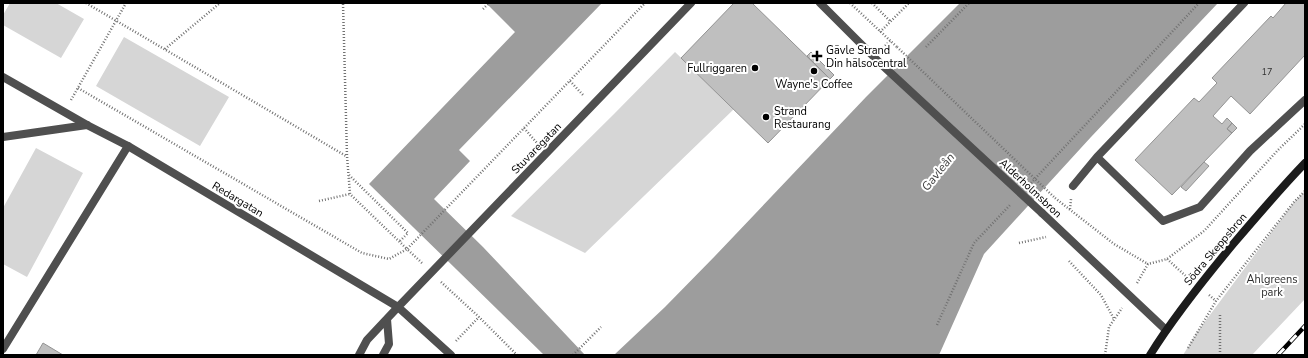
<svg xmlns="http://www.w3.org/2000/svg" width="1308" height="358" font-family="'Nunito Sans',sans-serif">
<rect width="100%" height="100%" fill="#fff"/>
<path fill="#d6d6d6" d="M10 3H56L84 19 61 58 3 25V15Z
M124 37 229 97 200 146 96 86Z
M675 52 734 109 585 253 511 216 614 114Z
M36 148 83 173 27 277 3 264V208Z
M1305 191V299L1252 355H1183L1198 331 1294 202Z"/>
<path fill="#9d9d9d" d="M486 3H602L459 150 470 161 434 199 483 247 585 355H544L369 184 515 32Z
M960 3H1218L1091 137 984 254 939 355H614L665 307 715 256 866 97Z"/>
<path fill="#bfbfbf" stroke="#939393" d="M734 3H752L830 79 768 143 681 58Z
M1286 3H1305V55L1250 114 1231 96 1213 116 1222 124 1227 118 1232 123 1227 129 1232 133 1172 195 1135 160 1194 98 1199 102 1217 83 1212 78 1271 16 1273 18Z
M811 52 834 75 830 79 807 56Z
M1232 123 1237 128 1232 133 1227 129Z
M1204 162 1209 166 1186 191 1181 187Z
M43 343 63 355H36Z"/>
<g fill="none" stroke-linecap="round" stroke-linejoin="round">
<path stroke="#717171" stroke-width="2.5" stroke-dasharray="1 2" stroke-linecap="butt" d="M86 3 346 156
M850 3 897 47
M872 3 890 21
M483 9 489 3
M880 32 909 3
M926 47 969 3
M883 48 890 41
M165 49 220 3
M570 81 583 95
M78 88 362 253 389 259 407 249 350 194 347 156 343 3
M71 100 126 3
M524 128 537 143
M349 175 408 233 399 242
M1031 183 1199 3
M1055 198 1114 244 1148 264
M319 201 350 194
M1070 209 1071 199
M1019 243 1046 237
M1167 259 1188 278
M1069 261 1101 295 1114 319
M422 263 407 249 645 3
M441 282 479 317 517 355
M1137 283 1148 264 1167 259 1204 231 1278 150 1305 124
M1209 295 1216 301
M937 325 974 243 1011 204
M456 341 479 317
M1188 348 1216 301 1294 202 1305 191
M573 355 601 327
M1105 355 1109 327 1122 308
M1220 355V313"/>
<path stroke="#4f4f4f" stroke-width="8" d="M3 137 87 125
M1097 157 1163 221 1200 207 1250 151 1305 100
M1073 186 1097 157 1244 3
M3 349 128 146
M359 355 367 340 398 307
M383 355 389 344 387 319"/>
<path stroke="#4f4f4f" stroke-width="8" d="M820 3 881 64
M3 77 87 125 128 146 398 307 451 355
M1042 213 1166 330
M398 307 691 3"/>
<path stroke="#1c1c1c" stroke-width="8" d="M1150 355C1175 315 1204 279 1234 243 1257 216 1280 189 1305 163"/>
<g stroke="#000" stroke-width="4.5">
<path id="rail" d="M1278 355 1305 326"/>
</g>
<use href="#rail" stroke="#fff" stroke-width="3" stroke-dasharray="9" stroke-linecap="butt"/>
<path stroke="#717171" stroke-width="2.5" stroke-dasharray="1 2" stroke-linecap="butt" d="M897 47 1055 198"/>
<path stroke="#4f4f4f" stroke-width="8" d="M881 64 1042 213"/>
</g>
<g fill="#000" stroke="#fff" stroke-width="1.5">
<path d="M815 50h4v4h4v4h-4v4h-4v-4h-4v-4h4z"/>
<circle cx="755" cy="68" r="4"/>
<circle cx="814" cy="71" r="4"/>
<circle cx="766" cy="117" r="4"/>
</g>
<g text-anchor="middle" stroke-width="4" stroke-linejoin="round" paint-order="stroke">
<g font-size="9" fill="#303030">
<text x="1267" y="75">17</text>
</g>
<g font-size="11" fill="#000" stroke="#fff" text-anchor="start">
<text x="826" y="54">Gävle Strand<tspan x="826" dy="13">Din hälsocentral</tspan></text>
<text x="747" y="72" text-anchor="end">Fullriggaren</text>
<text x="814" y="88" text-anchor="middle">Wayne's Coffee</text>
<text x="774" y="115">Strand<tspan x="774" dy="13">Restaurang</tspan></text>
</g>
<g font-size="11" fill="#000" stroke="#fff">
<text transform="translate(536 148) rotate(-46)" y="4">Stuvaregatan</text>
<text transform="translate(1031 188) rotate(43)" y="4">Alderholmsbron</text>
<text transform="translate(238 199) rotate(31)" y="4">Redargatan</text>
<text transform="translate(1215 249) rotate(-50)" y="4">Södra Skeppsbron</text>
</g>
<g font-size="11" fill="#2d2d2d" stroke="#fff">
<text x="1272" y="283">Ahlgreens<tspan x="1272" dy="13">park</tspan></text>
</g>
<g font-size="12" font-style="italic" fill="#3e3e3e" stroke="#fff">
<text transform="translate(938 172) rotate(-51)" y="4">Gavleån</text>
</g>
</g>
<rect width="1308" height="358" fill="none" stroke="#000000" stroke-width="8"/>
</svg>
